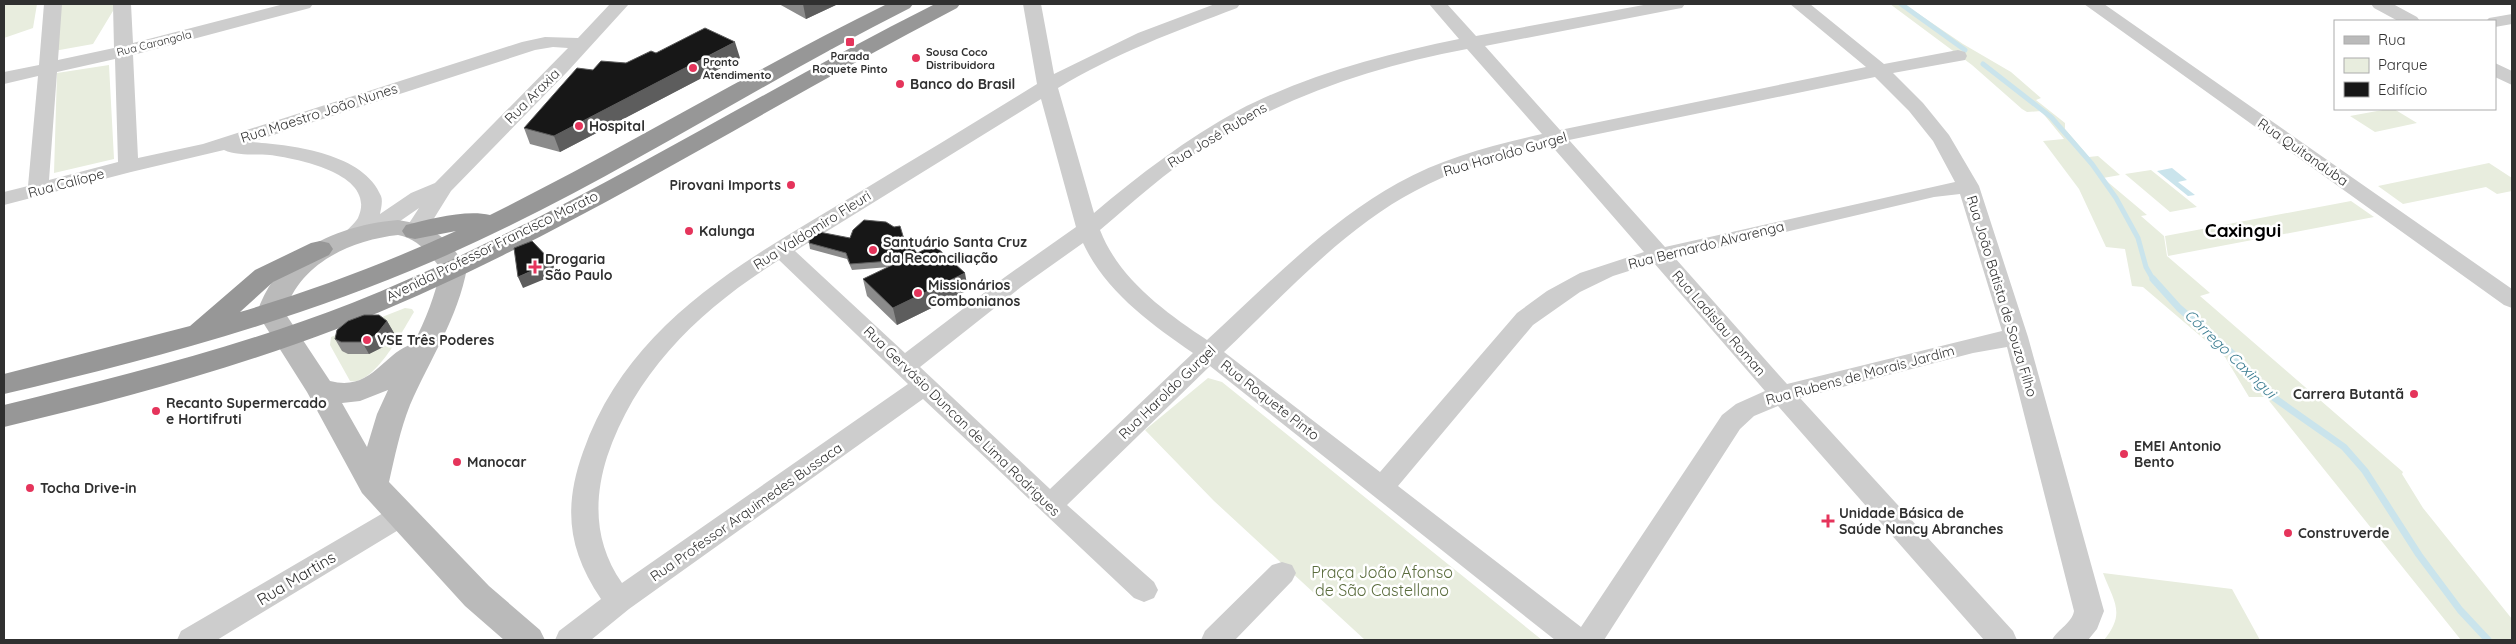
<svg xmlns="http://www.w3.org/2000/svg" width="2516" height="644" font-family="Quicksand,sans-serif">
<rect width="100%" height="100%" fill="#fff"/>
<path fill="#e8edde" d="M4 4H37L33 28 4 38Z
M59 4H116V6L93 44 54 51Z
M1890 4H1904L1963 44 2011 72 2041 98 2036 100 2065 123V129L2089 157 2098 156 2120 175 2103 178 2147 215 2141 216 2164 236 2167 256 2210 293 2200 296 2403 472 2402 474 2423 508 2512 619V640H2461L2266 397H2249L2225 357 2143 287 2132 286 2125 249 2106 247 2079 189 2043 141 2064 139 2041 111 2027 112 2022 109 1972 65Z
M109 65 114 159 54 173 57 73Z
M2388 109H2394L2417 123 2375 132 2350 116Z
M2489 163 2512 178V191L2497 194 2486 187 2403 204 2378 186Z
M2151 170 2197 207 2170 212 2125 174Z
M2351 201 2374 217 2168 256 2165 236Z
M405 308 412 309 414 312C403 330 374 386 350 381L330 345 331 337Z
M1208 378 1222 382 1542 640H1365L1214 501 1145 430Z
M2103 573 2232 589 2260 640H2104C2126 613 2114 602 2103 573Z"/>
<path fill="#cae4ec" d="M2172 168 2187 180 2178 182 2195 195 2188 196 2157 171Z"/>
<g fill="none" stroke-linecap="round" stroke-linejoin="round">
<path stroke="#cae4ec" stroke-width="5" d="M1901 4 1965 50
M1983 64 2051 117 2092 164 2116 198 2138 238 2146 267 2154 281"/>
<path stroke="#cae4ec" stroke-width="7" d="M2153 279 2179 308 2235 356 2263 390 2344 447 2365 471 2419 555 2460 610 2488 640"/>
<path fill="#cdcdcd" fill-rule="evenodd" d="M44 4H62L58 60 114 48 113 4H131L133 43 284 4H313L310 8 133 55 138 158 203 144 522 42 545 37 578 38 610 4H629L568 71 451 191 423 236 415 238 407 236 404 231 419 208 377 237 364 238C357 244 352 245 343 243L340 238C345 231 354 225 358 218 378 174 298 159 270 155 256 154 237 156 224 150L131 172 4 205V192L28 186 38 76 4 84V72L39 65ZM553 47 568 48 435 183 411 193 380 214C381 209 383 201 381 196 364 153 292 145 252 142L535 50ZM115 59 118 162 49 180 57 72Z
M1023 4H1041L1054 74 1138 33 1215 4H1240L1237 8C1176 31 1114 54 1058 88L1094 213C1139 175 1186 139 1239 110 1304 76 1388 53 1459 39L1429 4H1447L1476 36 1649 4H1685L1682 8 1676 9 1485 46 1560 130 1866 67 1790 4H1810L1884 64 1958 50 1965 52 1967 56 1965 60 1893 73 1923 103 1949 135 1979 186 2028 337 2104 611 2097 629 2088 640H2052C2058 629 2072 623 2074 611L2007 347 1973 353 1800 398 2013 631 2017 640H1984L1778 406 1754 416 1740 429 1604 640H1555L1210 366 1067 505 1154 582 1158 590 1154 598 1144 602 1134 598 923 399 629 609 591 640H555L559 631 601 599C568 550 563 508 583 452 630 319 749 259 863 190 921 155 979 120 1037 84ZM1467 49 1542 134C1493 145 1442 158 1398 183 1326 223 1267 285 1207 340 1165 312 1119 279 1100 230 1133 202 1166 172 1203 148 1283 97 1375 66 1467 49ZM1875 77 1909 111 1933 141 1955 182 1665 247 1569 140ZM1041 99 1076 227 1005 277 905 353 795 251ZM1550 144 1644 252 1580 273 1547 291 1517 313 1380 472 1224 352C1282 297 1344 228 1415 191 1457 168 1504 155 1550 144ZM1960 194 2002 331 1787 384 1675 258 1934 197ZM1083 243C1105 291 1151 324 1193 353L1050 489 920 367 1021 287ZM779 260 908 384 622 583C595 545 593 501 607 457 636 370 702 308 779 260ZM1654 263 1765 391 1736 404 1722 415 1581 627 1398 486 1533 325 1580 292 1613 276Z
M2084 4H2104L2512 289V308L2504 305Z
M2371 4H2393L2417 17 2420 21H2398L2374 8Z
M2512 14V24L2495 27V21H2486L2489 18Z
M2495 63 2512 71V85L2495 77Z
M400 505 410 509 414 516 410 523 217 640H177L181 631 390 509Z
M1282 562 1292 565 1296 573 1292 581 1235 640H1201L1205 631 1272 565Z"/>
<path fill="#bababa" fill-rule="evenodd" d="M398 220C434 226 447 237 467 268 458 318 430 359 410 405 400 430 395 456 389 482L489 586 540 630 545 640H504L465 606 362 493 307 392 257 313C276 252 338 225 398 220ZM398 235C418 239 429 253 441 269 435 295 426 320 413 344 383 352 373 392 330 381L285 313C298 264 351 240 398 235ZM388 390 377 414 367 447 342 403 360 401Z"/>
<path fill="#979797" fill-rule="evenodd" d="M887 4H913L910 8C749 89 597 191 431 262 298 320 145 361 4 394V374L190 326 255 270 311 243 320 241 329 243 333 249 329 255 273 282 240 312C314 290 386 263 456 231L415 239 406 237 402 231 406 225C429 219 467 209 490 215 624 148 753 70 887 4Z
M935 4H960L957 8C777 101 605 212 419 295 287 354 145 394 4 427V405C121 376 239 347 352 303 555 222 740 102 935 4Z"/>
</g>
<path fill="#8b8b8b" d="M779 4H838L806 19Z
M656 53 740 58 560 152 530 144 524 128 593 70 626 63Z
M903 236 917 253 968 290 897 325 867 296 863 279 889 267 852 270 847 259 810 249 809 243 850 238Z
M387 321 394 333 383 347 369 354H348L342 351 335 339Z"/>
<path fill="#5d5d5d" d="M803 4H838L806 19Z
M735 42 740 58 560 152 554 136Z
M552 262 557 274 523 288 518 277Z
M965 273 968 290 897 325 893 308Z
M387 321 394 333 383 347 369 354 362 342Z"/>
<path fill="#171717" stroke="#5d5d5d" d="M705 28 735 42 554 136 524 128 577 68 593 70 601 61 626 63 651 51 656 53Z
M864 220 886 222 894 227 900 226 903 236 917 253 904 260 850 264 846 253 809 243 810 237 819 232 850 238 853 230Z
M532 241 552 262 518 277 514 248Z
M934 245 965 273 893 308 863 279Z
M364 315H379L387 321 376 335 362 342H341L335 339 337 330 348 321Z"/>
<g fill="#e5345b" stroke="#fff" stroke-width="2">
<rect x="845" y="37" width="10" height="10" rx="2.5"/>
<circle cx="916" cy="58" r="5"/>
<circle cx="693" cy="68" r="5"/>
<circle cx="900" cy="84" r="5"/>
<circle cx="579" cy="126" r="5"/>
<circle cx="791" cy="185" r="5"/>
<circle cx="689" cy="231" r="5"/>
<circle cx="873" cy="250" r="5"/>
<path d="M532.5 259.5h5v5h5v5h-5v5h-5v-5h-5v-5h5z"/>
<circle cx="918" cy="293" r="5"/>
<circle cx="367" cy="340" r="5"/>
<circle cx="2414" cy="394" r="5"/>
<circle cx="156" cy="411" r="5"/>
<circle cx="2124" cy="454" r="5"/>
<circle cx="457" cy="462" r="5"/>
<circle cx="30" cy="488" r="5"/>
<path d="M1825.5 513.5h5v5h5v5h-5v5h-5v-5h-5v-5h5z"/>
<circle cx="2288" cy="533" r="5"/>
</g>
<g text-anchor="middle" stroke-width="5" stroke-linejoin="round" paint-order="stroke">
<g font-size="11" fill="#303030" stroke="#fff">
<text transform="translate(154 43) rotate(-14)" y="4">Rua Carangola</text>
</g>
<g font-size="11" font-weight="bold" fill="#303030" stroke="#fff" text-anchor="start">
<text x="926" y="56">Sousa Coco<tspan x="926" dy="13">Distribuidora</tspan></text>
<text x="850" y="60" text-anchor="middle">Parada<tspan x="850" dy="13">Roquete Pinto</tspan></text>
<text x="703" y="66">Pronto<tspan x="703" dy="13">Atendimento</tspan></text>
</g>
<g font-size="14" font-weight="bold" fill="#303030" stroke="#fff" text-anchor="start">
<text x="910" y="89">Banco do Brasil</text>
<text x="589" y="131">Hospital</text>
<text x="781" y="190" text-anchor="end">Pirovani Imports</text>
<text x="699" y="236">Kalunga</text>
<text x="883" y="247">Santuário Santa Cruz<tspan x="883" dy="16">da Reconciliação</tspan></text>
<text x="545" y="264">Drogaria<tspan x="545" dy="16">São Paulo</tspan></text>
<text x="928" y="290">Missionários<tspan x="928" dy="16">Combonianos</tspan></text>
<text x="377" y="345">VSE Três Poderes</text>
<text x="2404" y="399" text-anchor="end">Carrera Butantã</text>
<text x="166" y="408">Recanto Supermercado<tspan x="166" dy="16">e Hortifruti</tspan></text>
<text x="2134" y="451">EMEI Antonio<tspan x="2134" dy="16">Bento</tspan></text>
<text x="467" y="467">Manocar</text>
<text x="40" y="493">Tocha Drive-in</text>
<text x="1839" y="518">Unidade Básica de<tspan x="1839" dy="16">Saúde Nancy Abranches</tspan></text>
<text x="2298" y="538">Construverde</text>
</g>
<g font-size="14" fill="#303030" stroke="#fff">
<text transform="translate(532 96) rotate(-45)" y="5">Rua Araxia</text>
<text transform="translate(319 113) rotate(-18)" y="5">Rua Maestro João Nunes</text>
<text transform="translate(1217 135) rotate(-31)" y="5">Rua José Rubens</text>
<text transform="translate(2303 152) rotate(35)" y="5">Rua Quitanduba</text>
<text transform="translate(1505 154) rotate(-16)" y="5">Rua Haroldo Gurgel</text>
<text transform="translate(66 183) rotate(-15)" y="5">Rua Calíope</text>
<text transform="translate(812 230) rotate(-32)" y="5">Rua Valdomiro Fleuri</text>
<text transform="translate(1706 245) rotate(-14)" y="5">Rua Bernardo Alvarenga</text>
<text transform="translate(492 246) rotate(-26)" y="5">Avenida Professor Francisco Morato</text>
<text transform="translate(2002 296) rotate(73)" y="5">Rua João Batista de Souza Filho</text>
<text transform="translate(1719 323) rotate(49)" y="5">Rua Ladislau Roman</text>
<text transform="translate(1860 375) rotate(-15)" y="5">Rua Rubens de Morais Jardim</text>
<text transform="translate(1167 392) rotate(-44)" y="5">Rua Haroldo Gurgel</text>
<text transform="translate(1270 400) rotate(38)" y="5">Rua Roquete Pinto</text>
<text transform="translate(962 421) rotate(44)" y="5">Rua Gervásio Duncan de Lima Rodrigues</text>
<text transform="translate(746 512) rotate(-35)" y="5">Rua Professor Arquimedes Bussaca</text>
</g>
<g font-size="15" font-style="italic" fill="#3d7e92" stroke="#fff">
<text transform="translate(2230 354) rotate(44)" y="5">Córrego Caxingui</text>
</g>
<g font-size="16" fill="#5a6c3d" stroke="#fff">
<text x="1382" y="578">Praça João Afonso<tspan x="1382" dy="18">de São Castellano</tspan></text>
</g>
<g font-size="16" fill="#303030" stroke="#fff">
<text transform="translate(296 578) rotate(-31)" y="6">Rua Martins</text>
</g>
<g font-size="19" font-weight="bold" fill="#000" stroke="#fff">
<text x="2243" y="237">Caxingui</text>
</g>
</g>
<rect width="2516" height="644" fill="none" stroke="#303030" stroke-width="10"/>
<rect x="2334" y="20" width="162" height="90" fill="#ffffff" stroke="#acacac"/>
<rect x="2344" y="36" width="25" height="8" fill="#bababa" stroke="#acacac"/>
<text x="2378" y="45" font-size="15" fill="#303030">Rua</text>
<rect x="2344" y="58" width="25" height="15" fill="#e8edde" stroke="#acacac"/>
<text x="2378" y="70" font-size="15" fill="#303030">Parque</text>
<rect x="2344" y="82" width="25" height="15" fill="#171717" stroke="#acacac"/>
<text x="2378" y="95" font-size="15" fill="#303030">Edifício</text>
</svg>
